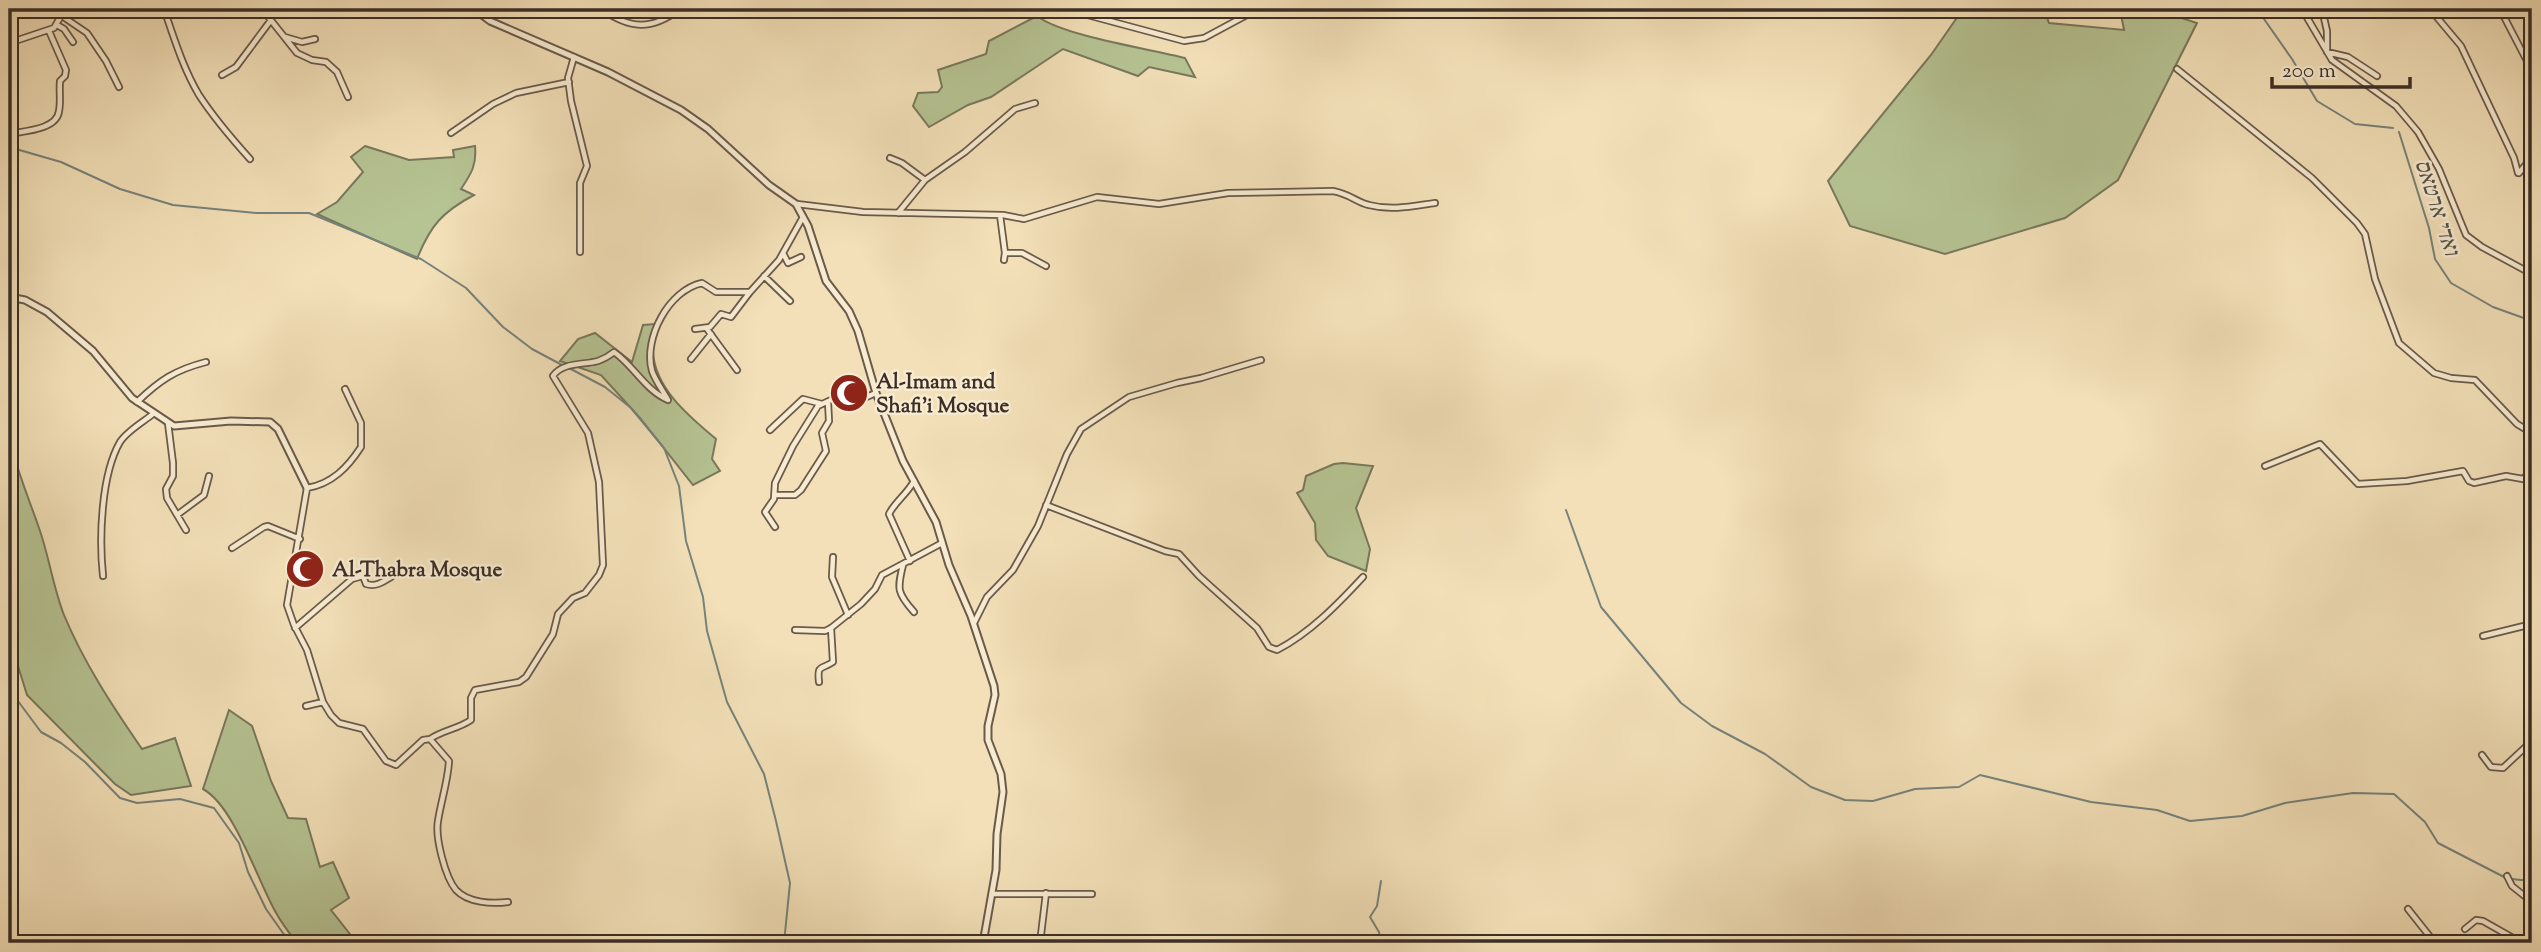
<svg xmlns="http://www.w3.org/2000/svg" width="2541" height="952" font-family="'Sorts Mill Goudy','Frank Ruhl Libre',serif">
<rect width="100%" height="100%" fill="#f3e0b8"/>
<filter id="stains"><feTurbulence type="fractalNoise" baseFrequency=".00286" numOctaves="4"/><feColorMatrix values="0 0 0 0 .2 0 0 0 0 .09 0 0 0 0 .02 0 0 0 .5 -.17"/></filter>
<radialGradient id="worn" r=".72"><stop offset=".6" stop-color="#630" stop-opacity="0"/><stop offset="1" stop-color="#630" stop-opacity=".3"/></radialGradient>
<path fill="#b6c393" stroke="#79785d" stroke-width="2" d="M1963 9H2044L2049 23 2124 30 2120 9H2154L2197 23 2118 180 2065 218 1945 254 1850 226 1828 181 1931 55Z
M1037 16C1063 36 1150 49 1185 58L1195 77 1149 67 1138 76 1063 49 991 97 968 105 929 127 913 106 918 93 938 92 942 87 938 70 986 54 989 41Z
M365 146 409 160 454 157 453 150 475 146C477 165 471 174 461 189L474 195C442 212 430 226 417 259L317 214 337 202 363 172 351 157Z
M655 324C654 333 653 343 653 352 655 389 690 417 716 439L712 459 720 471 693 485 640 418 601 375 560 361 578 339 595 333 632 362 643 325Z
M13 452C20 478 30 502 39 528 49 556 53 587 64 615 84 663 113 707 142 749L175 738 191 786 131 795 115 784 27 695 9 637V460Z
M1343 463 1373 466 1356 508 1370 549 1366 571 1328 556 1316 540 1315 523 1297 493 1303 490 1306 476 1334 464Z
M229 710 252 726 271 781 288 818 306 819 320 867 333 862 349 898 331 910 357 943H297C289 933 281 922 275 911 257 879 234 806 203 789Z"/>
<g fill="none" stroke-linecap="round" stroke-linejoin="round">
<path stroke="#76837c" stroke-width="2" d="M2257 9 2292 59 2317 101 2355 124 2393 128
M2399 132 2429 228 2435 259 2451 283 2493 307 2532 321
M9 147 61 162 120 189 173 205 257 213H309L421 259 466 288 503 327 532 349 564 366
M569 368 605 387 631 408 664 448 679 486 686 541 703 597 707 631 727 702 764 774 776 821 790 883 784 943
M1566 510 1601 607 1681 703 1712 726 1765 754 1811 787 1845 800 1873 801 1915 789 1959 787 1980 775 2091 802 2157 810 2190 821 2242 816 2285 803 2353 793 2394 794 2425 822 2438 843 2506 878
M9 689 41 732 61 743 85 762 120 798 137 803 180 799 214 808 239 843 248 872 266 909 290 943
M2511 879 2532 881
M1381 943 1379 932 1370 917 1377 906 1381 881"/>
<g stroke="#6a5a4b" stroke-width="8">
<path id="minor" d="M164 9C174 38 183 68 199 95 214 118 232 139 250 159
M262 9 297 53 312 60 326 62 337 72 348 97
M601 9C630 29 651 31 680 9
M1065 9 1184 41 1204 38 1258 9
M1532 9 1549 12 1562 9
M2302 9 2332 60 2396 106 2418 132 2439 169 2466 235 2482 247 2532 274
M2322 9 2327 31V52L2348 57 2377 76
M2430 9 2461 46 2514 158 2518 173
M2500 9 2527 61 2532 79
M62 16 87 33 106 61 119 87
M57 25 64 29 73 42
M285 37 302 42 315 39
M9 43 54 28 65 9
M574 57 568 78 571 101 587 166 580 183V252
M2177 69 2312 178 2357 223 2365 234 2375 279 2399 343 2434 373 2451 378 2475 380 2517 424 2532 433
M222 75 236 67 271 20
M451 133 493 104 516 93 569 82
M9 134C23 131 57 130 59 111 61 102 59 91 60 81L65 76 66 70 49 31
M890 158 902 163 925 180
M2519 173 2532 157
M797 204 863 212 1003 215 1024 219 1097 197 1159 204 1228 193 1333 191C1350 194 1356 202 1369 205 1392 211 1413 206 1435 203
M898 213 925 180 965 152 1015 109 1035 103
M1000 215 1005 253 1004 260
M783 253 788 263 801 257
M1005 253H1022L1046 266
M764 276 790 301
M695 329 710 327 721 314 731 317 750 292
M707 329 737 370
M691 359 711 334
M345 389 361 423V447C348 467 332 484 307 488L287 605 294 625 307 650 323 702 331 715 339 723 363 729 386 761 396 765 423 740 430 739 449 761C448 781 441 801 438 821 435 837 445 877 456 890 468 903 492 904 508 902
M137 402C160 380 175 370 206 362
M168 423 173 463V476L166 489 167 498 186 530
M770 430 803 399 822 404
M2265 466 2320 444 2358 484 2407 481 2463 471 2469 481 2474 483 2506 476 2523 479 2532 471
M775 495H795L801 490 826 451 822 433 829 421 828 402
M1046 505 1165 551 1179 554 1199 576 1257 628 1269 647 1277 650C1310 633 1338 604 1363 577
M177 515 204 495 209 476
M775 527 765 512 774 499 775 483 793 446 818 406 835 398C848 408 861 399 876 393
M232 548 264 527 268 526 300 539
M833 557 832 577 848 615
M910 561 889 514C895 502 907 494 914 481
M903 565C897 589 897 593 914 612
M103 576C99 538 101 475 120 442 127 431 143 422 153 414
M974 623 987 597 1013 570 1038 526 1067 454 1081 429 1129 397 1177 383 1201 378 1261 360
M295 628 352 579 363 576 366 584C376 587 383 582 391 577
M795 630 825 631 831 628 861 604 875 589 882 575 942 543
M2483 636 2532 624
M819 682C817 664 821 670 833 662L831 628
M306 706 323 702
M430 739C443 730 458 729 471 720V698L475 690 519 682 526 677 553 634 558 614 573 598 585 593 599 575 603 565 599 482 588 433 553 376C562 362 584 365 598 361 604 359 609 356 614 352 634 366 645 390 668 400 663 391 655 380 652 371 643 338 669 290 702 283L716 292H750L779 260 803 217
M2482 755 2491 767 2503 768 2532 741
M2507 876 2512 886 2532 902
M992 894H1092
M2408 909 2435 943
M2465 929 2476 920 2483 921 2522 943
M1227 942 1228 943
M1040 943 1046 893"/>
</g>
<g stroke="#6a5a4b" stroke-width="9">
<path id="tertiary" d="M474 9 490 21 608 72 681 110 708 129 769 185 796 204 808 226 826 281 849 311 858 331 876 393 903 461 936 522 949 565 971 616 994 686 995 695 988 726V740L1001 774 1003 792 997 834 996 870 983 943
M9 13 17 9
M9 297 25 300 47 312 93 351 132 398 174 426 231 421 270 422 278 429 307 488"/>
</g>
<use href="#minor" stroke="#f7ebd1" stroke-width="4.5"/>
<use href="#tertiary" stroke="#f7ebd1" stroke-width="5"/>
</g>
<defs>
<g id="mosque-disc" transform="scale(2.0125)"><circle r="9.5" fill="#8f2418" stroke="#f7ebd1"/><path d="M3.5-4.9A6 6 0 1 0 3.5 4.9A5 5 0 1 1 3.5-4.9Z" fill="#fff"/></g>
</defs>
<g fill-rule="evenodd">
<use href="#mosque-disc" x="849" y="393"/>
<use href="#mosque-disc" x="305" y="569"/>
</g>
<g text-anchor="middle" stroke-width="5" stroke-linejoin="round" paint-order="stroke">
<g font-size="21" font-weight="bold" fill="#3c2e27" stroke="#f7ebd1" text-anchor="start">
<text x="876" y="388">Al-Imam and<tspan x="876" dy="24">Shafi'i Mosque</tspan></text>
<text x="332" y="576">Al-Thabra Mosque</text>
</g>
<g font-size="23" font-style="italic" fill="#54524a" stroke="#f7ebd1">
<text transform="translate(2438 207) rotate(72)" y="8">ואדי ארטאס</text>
</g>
</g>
<rect width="2541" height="952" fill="none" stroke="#f3e0b8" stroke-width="35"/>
<rect x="10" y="10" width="2520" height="931" fill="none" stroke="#3c2e27" stroke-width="3.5"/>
<rect x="18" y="18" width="2506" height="917" fill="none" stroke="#3c2e27" stroke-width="2"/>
<path d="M2272 77v10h138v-10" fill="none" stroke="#3c2e27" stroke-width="3.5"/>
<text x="2282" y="77" font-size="21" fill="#3c2e27" stroke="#f7ebd1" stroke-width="5" paint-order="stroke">200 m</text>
<rect width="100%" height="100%" filter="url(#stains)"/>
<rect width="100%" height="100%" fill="url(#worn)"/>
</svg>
